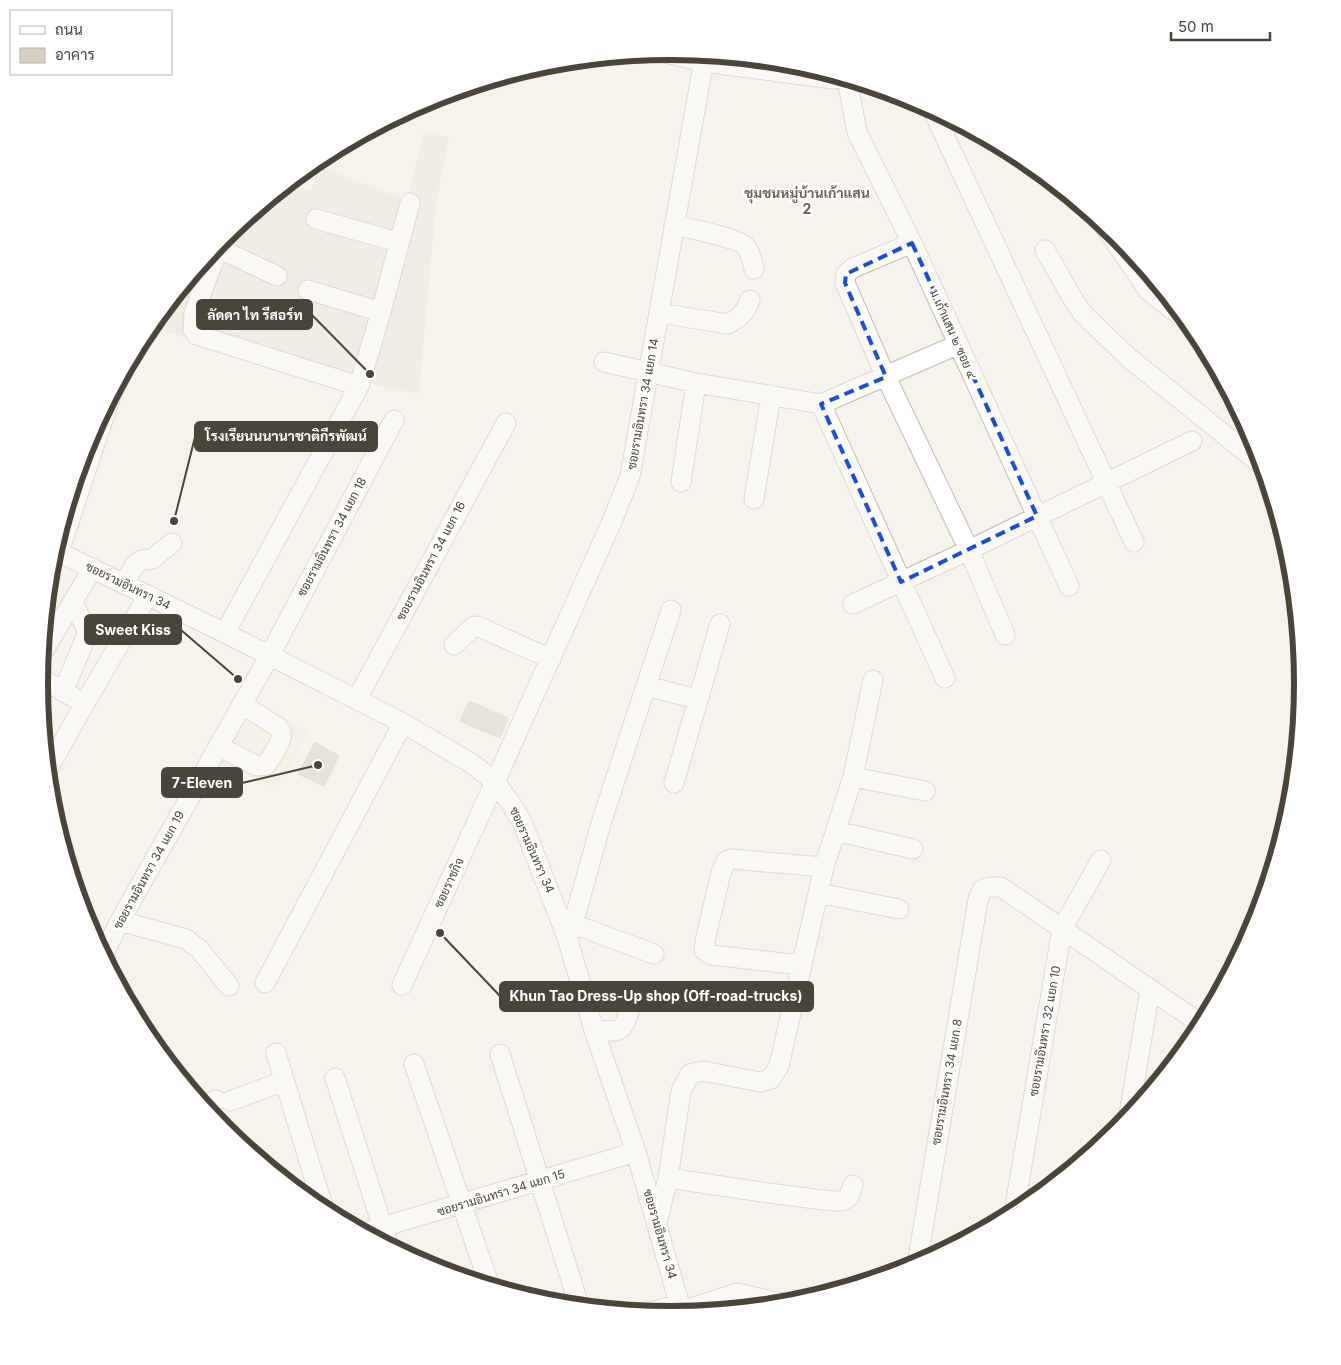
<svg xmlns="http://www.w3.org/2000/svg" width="1341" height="1365" font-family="Inter,Sarabun,sans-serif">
<rect width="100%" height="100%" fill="#f6f3ec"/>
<path fill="#eae5da" d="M424 132 449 138 436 204 419 394 369 383 243 621 229 613 350 384 288 364 153 329 156 318 224 236 288 183 311 191 319 167 407 201Z"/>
<path fill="#f7ead8" d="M254 700 310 732 277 787 218 763Z"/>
<path fill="#d8cfc1" stroke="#d3c7b4" d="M469 701 508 718 500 738 460 721Z
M315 742 339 756 324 786 298 774Z"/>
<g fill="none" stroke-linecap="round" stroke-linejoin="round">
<g stroke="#c2bbae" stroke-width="21">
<path id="minor" d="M662 52 704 62 833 79 840 77
M847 79 857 132 912 243 1069 586
M932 109 1134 542
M316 219 398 242
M1103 224 1148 290 1188 322
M674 225C687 228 739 238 746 247 751 253 752 261 754 269
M222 238 194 313 193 329 197 335 359 386
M912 243 853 268 846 274 845 283 886 377 969 550 1005 635
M218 248 277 276
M1045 250 1073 299 1083 314 1129 358 1262 465
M308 290 381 312
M659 313 728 324C739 318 746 312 750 300
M604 362 696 383 821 404 957 345
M821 404 945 678
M681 482 696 383
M754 499 771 395
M54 550 225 633 403 723 474 765 495 782 510 802 522 822 567 937 594 1030 636 1152 682 1313
M59 552 111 396
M124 584 134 566 141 560 152 559 172 543
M853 604 969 550 1192 441
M225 633 359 386 381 312 410 203
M454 645 473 627 477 626 551 659
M41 655 93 568
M39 677 73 697
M646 686 697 699
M63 692 88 632 73 603
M357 699 506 423
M218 746 257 766 266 765C272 755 287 738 279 728L242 704
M47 771 85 703 148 595
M853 777 925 791
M674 783 720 624
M836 831 913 849
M818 893 899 909
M120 921 186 939 200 950 229 986
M573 924 654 954
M567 937 573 924 602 820 671 610
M103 955 120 921 270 655 394 420
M801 965 711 955 704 950 705 941 721 873 726 861 731 859 824 867
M265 983 403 723
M402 985 495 782 613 519 630 476 705 54
M594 1030C601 1030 608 1031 615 1031 630 1029 627 1004 636 994H646
M276 1053 324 1210
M500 1054 579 1305
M414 1064 489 1284
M335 1078 388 1244
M230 1101 284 1081
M204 1106 216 1100
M1129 1114 1150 990
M668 1178 768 1193 832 1201H842L849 1197 853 1185
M1014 1212 1062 929 1101 860
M657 1223 668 1178 681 1091 690 1074 703 1071 760 1082 771 1079 779 1066 824 867 853 777 873 680
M365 1232 636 1152
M917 1264 978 900 982 890 990 887H1001L1201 1024
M682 1311 737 1293 781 1303
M651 1312 680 1304"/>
</g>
<use href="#minor" stroke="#fff" stroke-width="19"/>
</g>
<path d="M0 0H1341V1365H0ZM912 243 1037 516 901 582 821 404 886 377 845 283 846 274Z" fill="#f6f3ec" fill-opacity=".55" fill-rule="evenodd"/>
<path fill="none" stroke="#1d4ed8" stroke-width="4" stroke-dasharray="10 6" stroke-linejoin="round" d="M912 243 1037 516 901 582 821 404 886 377 845 283 846 274Z"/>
<g text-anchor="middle" stroke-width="5" stroke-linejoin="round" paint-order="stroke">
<g font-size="12" fill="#4b4439" stroke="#fff">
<text transform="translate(953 334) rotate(66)" y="4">ม.เก้าแสน ๒ ซอย ๔</text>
<text transform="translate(643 404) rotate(-80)" y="4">ซอยรามอินทรา 34 แยก 14</text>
<text transform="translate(332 537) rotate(-62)" y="4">ซอยรามอินทรา 34 แยก 18</text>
<text transform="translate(431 561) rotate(-62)" y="4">ซอยรามอินทรา 34 แยก 16</text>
<text transform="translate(128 586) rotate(26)" y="4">ซอยรามอินทรา 34</text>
<text transform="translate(532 850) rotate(66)" y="4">ซอยรามอินทรา 34</text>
<text transform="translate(149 870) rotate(-61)" y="4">ซอยรามอินทรา 34 แยก 19</text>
<text transform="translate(449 883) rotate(-65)" y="4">ซอยราชกิจ</text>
<text transform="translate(1045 1031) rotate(-80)" y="4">ซอยรามอินทรา 32 แยก 10</text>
<text transform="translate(947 1082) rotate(-80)" y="4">ซอยรามอินทรา 34 แยก 8</text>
<text transform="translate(501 1193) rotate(-17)" y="4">ซอยรามอินทรา 34 แยก 15</text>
<text transform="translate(660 1234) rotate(74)" y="4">ซอยรามอินทรา 34</text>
</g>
<g font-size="14" font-weight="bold" fill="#6e6250" stroke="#fff">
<text x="807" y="198">ชุมชนหมู่บ้านเก้าแสน<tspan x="807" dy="16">2</tspan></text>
</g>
</g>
<path d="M0 0H1341V1365H0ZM48 683a623 623 0 1 1 1246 0a623 623 0 1 1-1246 0Z" fill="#fff" fill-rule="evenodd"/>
<path fill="none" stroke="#4b4439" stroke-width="6" d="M48 683a623 623 0 1 1 1246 0a623 623 0 1 1-1246 0Z"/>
<path fill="none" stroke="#4b4439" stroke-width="2" d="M370 374L312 315M174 521L195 437M238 679L181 630M318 765L242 783M440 933L500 996"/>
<g fill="#4b4439" stroke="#fff" stroke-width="2">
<circle cx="370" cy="374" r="5"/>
<circle cx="174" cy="521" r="5"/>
<circle cx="238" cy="679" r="5"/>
<circle cx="318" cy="765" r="5"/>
<circle cx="440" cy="933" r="5"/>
</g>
<g fill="#4b4439" stroke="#4b4439" stroke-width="2">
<rect x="197" y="300" width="115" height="29" rx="5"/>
<rect x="195" y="422" width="182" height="29" rx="5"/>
<rect x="85" y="615" width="96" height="29" rx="5"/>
<rect x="162" y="768" width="80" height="29" rx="5"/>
<rect x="500" y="982" width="313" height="29" rx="5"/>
</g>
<g font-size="14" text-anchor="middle" font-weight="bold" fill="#fff">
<text x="255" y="320">ลัดดา ไท รีสอร์ท</text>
<text x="286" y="441">โรงเรียนนนานาชาติกีรพัฒน์</text>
<text x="133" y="635">Sweet Kiss</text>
<text x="202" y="788">7-Eleven</text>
<text x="656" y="1001">Khun Tao Dress-Up shop (Off-road-trucks)</text>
</g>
<rect x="10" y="10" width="162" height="65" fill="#ffffff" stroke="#b7b4b0"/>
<rect x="20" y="26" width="25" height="8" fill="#ffffff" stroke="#b7b4b0"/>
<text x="55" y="35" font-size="15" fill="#4b4439">ถนน</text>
<rect x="20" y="48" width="25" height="15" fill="#d8cfc1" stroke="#b7b4b0"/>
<text x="55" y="60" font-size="15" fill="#4b4439">อาคาร</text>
<path d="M1171 32v8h99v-8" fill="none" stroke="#4b4439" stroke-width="2.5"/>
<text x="1178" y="32" font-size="15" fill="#4b4439" stroke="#ffffff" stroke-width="4" paint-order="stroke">50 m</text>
</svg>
